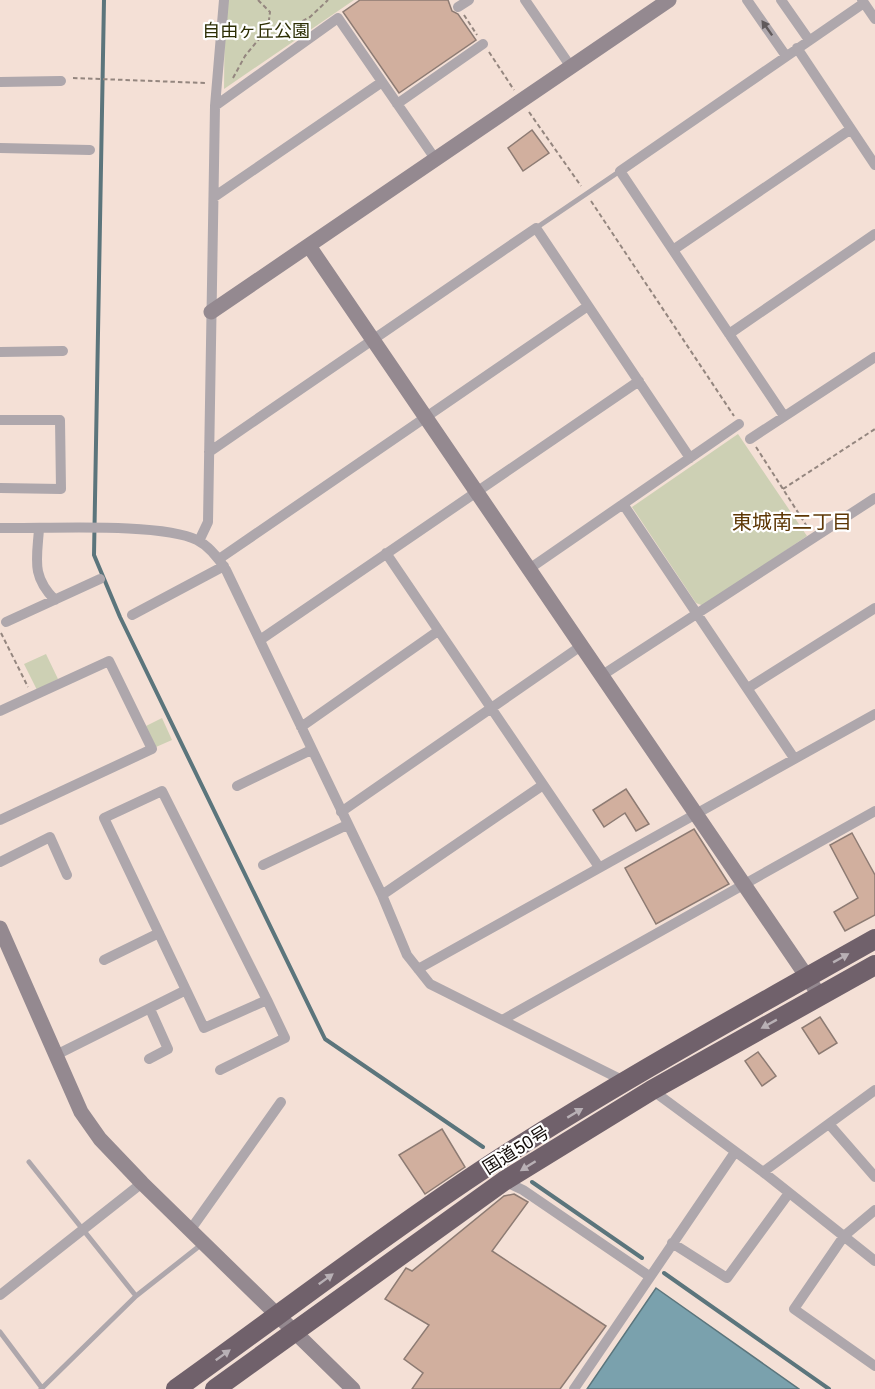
<svg xmlns="http://www.w3.org/2000/svg" width="875" height="1389" font-family="Roboto,'Noto Sans JP',sans-serif">
<rect width="100%" height="100%" fill="#f4e0d6"/>
<path fill="#cdd0b4" d="M225 0H354L224 89Z
M738 434 807 536 704 606 696 603 632 507Z
M46 654 58 679 37 690 24 664Z
M162 718 172 740 156 747 146 726Z"/>
<path fill="#7aa1ad" stroke="#5b757c" stroke-width="1.5" d="M656 1288 799 1389H587Z"/>
<g fill="none" stroke-linecap="round" stroke-linejoin="round">
<path stroke="#5b757c" stroke-width="4" d="M104 0 94 555 120 617 325 1039 483 1147
M532 1182 642 1258
M664 1273 829 1389"/>
</g>
<path fill="#d1af9e" stroke="#8d7b73" stroke-width="1.5" d="M360 0H448L452 11 458 14 476 40 399 93 343 12Z
M532 130 549 153 523 171 508 148Z
M626 789 649 824 636 831 625 813 604 827 593 810Z
M694 829 729 884 656 924 625 868Z
M852 833 875 875V915L845 931 834 912 858 898 830 845Z
M820 1017 837 1043 819 1054 802 1028Z
M758 1052 776 1076 762 1086 745 1061Z
M442 1129 465 1167 425 1194 399 1155Z
M514 1194 528 1202 492 1251 606 1326 560 1389H412L423 1373 404 1359 429 1325 385 1299 406 1268 412 1271 504 1196Z"/>
<g fill="none" stroke-linecap="round" stroke-linejoin="round">
<path stroke="#94867f" stroke-width="2" stroke-dasharray="4.5 3" stroke-linecap="butt" d="M258 0 270 12 268 28
M464 15 477 35
M489 52 514 90
M73 78 205 83
M233 78 245 56 268 28H290L310 17 328 0
M529 112 581 186
M591 201 734 416
M756 447 808 528
M783 489 875 429
M1 633 28 687"/>
<path stroke="#aea7ac" stroke-width="5" d="M536 228 620 171
M29 1162 136 1296
M0 1332 42 1388
M41 1389 136 1296 202 1244"/>
<path stroke="#aea7ac" stroke-width="10" d="M525 0 571 67
M747 0 786 56
M781 0 809 40
M862 0 875 19
M458 7 469 0
M797 48 875 165
M0 82 61 81
M397 104 483 44
M215 106 338 18 436 160
M0 148 90 150
M214 197 382 82
M673 250 851 129
M729 334 875 234
M0 352 63 351
M784 416 620 171 864 3
M0 420H60L61 489 0 488
M750 439 875 357
M209 452 536 228 690 458
M623 504 794 758
M0 528C45 529 161 522 197 540 209 546 219 559 226 570L382 895 407 955 430 984 626 1082
M39 529C37 559 31 576 55 600
M199 541 208 522 215 106 224 0
M386 553 599 867
M219 559 588 306
M529 569 739 424
M132 615 224 566
M6 622 100 579
M260 640 639 381
M601 676 875 498
M748 688 875 608
M0 711 109 661 152 749 0 820
M301 727 438 631
M237 786 311 750
M341 812 581 646
M0 862 50 837 67 875
M263 865 347 825
M382 895 543 785
M104 960 159 933
M418 969 875 714
M504 1019 875 811
M56 1055 186 990 204 1028 267 1000 162 791 104 818 186 990
M149 1059 168 1049 150 1009
M220 1070 285 1038 267 1000
M652 1090 763 1172 875 1261
M829 1124 875 1177
M763 1172 875 1090
M504 1181 523 1190 649 1276
M875 1210 844 1236 794 1309 875 1366
M191 1229 281 1102
M672 1243 727 1278 789 1193
M0 1295 142 1183
M574 1389 735 1152"/>
<path stroke="#948990" stroke-width="15" d="M309 246 820 996
M211 312 669 0
M0 928 81 1112 100 1139 142 1183 353 1389"/>
<path stroke="#70616b" stroke-width="20" d="M176 1389C277 1317 375 1241 479 1172 607 1088 742 1014 875 939
M215 1389 504 1181 652 1090 875 965"/>
</g>
<defs><path id="oneway-solid" d="M-6-.8H1V-3.2L6.5 0L1 3.2V.8H-6Z" transform="scale(1.5)"/></defs>
<use fill="#615a5b" href="#oneway-solid" transform="translate(767 28) rotate(-125)"/>
<g fill="#b8b0b5">
<use href="#oneway-solid" transform="translate(841 958) rotate(-29)"/>
<use href="#oneway-solid" transform="translate(769 1024) rotate(151)"/>
<use href="#oneway-solid" transform="translate(575 1113) rotate(-31)"/>
<use href="#oneway-solid" transform="translate(528 1166) rotate(148)"/>
<use href="#oneway-solid" transform="translate(326 1279) rotate(-36)"/>
<use href="#oneway-solid" transform="translate(223 1355) rotate(-36)"/>
</g>
<g text-anchor="middle" stroke-width="4.5" stroke-linejoin="round" paint-order="stroke">
<g font-size="18" fill="#2d2f05" stroke="#fff">
<text x="256" y="37">自由ヶ丘公園</text>
</g>
<g font-size="18" fill="#140d0a" stroke="#fff">
<text transform="translate(516 1150) rotate(-32)" y="6">国道50号</text>
</g>
<g font-size="20" fill="#5d3705" stroke="#fff">
<text x="792" y="529">東城南二丁目</text>
</g>
</g>
</svg>
